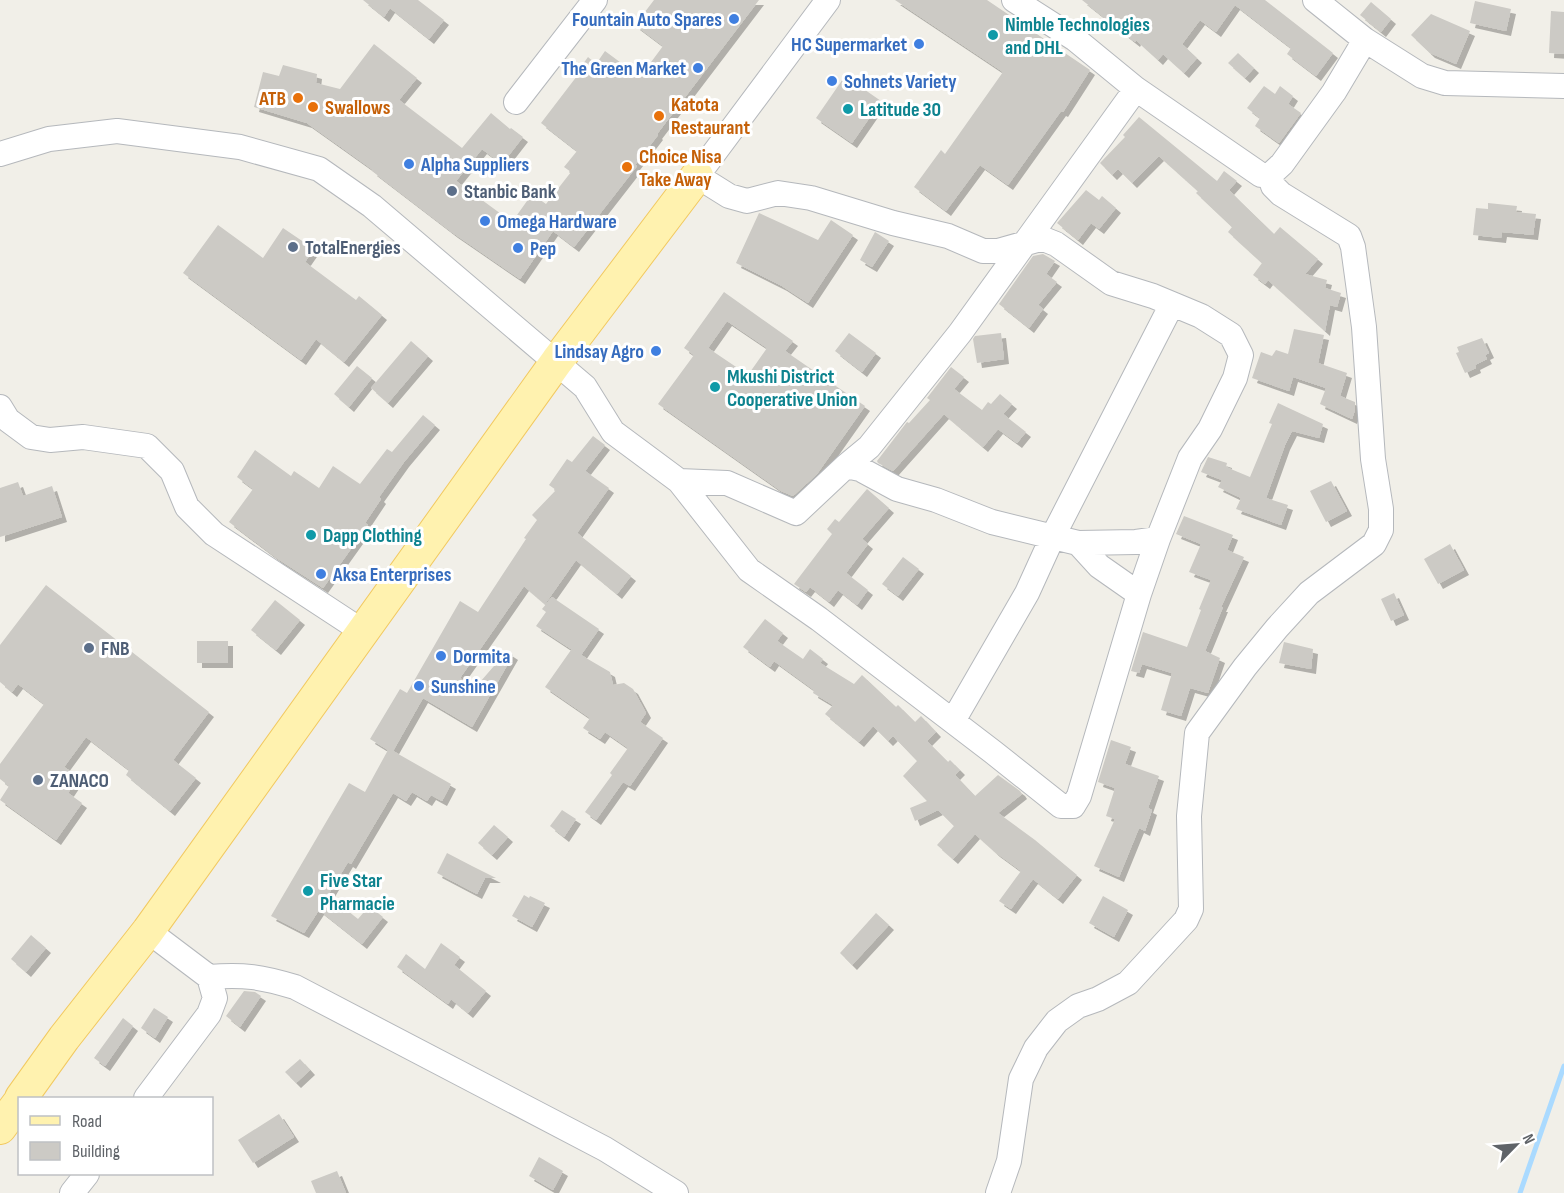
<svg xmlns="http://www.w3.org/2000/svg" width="1564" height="1193" font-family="'Sofia Sans Condensed',sans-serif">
<defs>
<filter id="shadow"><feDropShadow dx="5" dy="5" stdDeviation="0" flood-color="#0004"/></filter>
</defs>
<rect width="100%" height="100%" fill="#f1efe8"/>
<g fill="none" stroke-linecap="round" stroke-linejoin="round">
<path stroke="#aadaff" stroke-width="5" d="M1520 1193 1564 1066"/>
</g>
<path fill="#cccac5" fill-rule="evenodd" filter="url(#shadow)" d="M363 0H418L444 20 429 39 390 8 384 17Z
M654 0H759L657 134 658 135 635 165 637 166 574 247 553 231 520 279 453 233 372 171 373 170 307 123 254 107 263 72 279 76 283 65 317 74 316 83 340 89 374 44 417 78 399 100 462 148 491 113 510 129 511 128 523 137 502 164 482 149 456 181 512 222 532 194 546 204 571 172 564 167 577 151 541 123 577 76 575 75 588 57 596 64 605 51 640 77 663 46 635 25Z
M895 0H987L1090 70 1063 112 1061 111 1008 185 980 165 946 211 914 187 941 150 945 154 1003 72Z
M1082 0H1265L1333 53 1316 76 1287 54 1291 48 1235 5 1216 32 1200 20 1182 44 1197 58 1184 73 1163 54 1158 60 1136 40 1135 42Z
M1475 1 1511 9 1506 31 1470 23Z
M1371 2 1391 19 1381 32 1360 15Z
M1551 11 1564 12V54L1549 53Z
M1431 14 1470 31 1456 64 1430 53 1411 35Z
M1238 53 1254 68 1245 78 1228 63Z
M845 76 881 101 852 143 816 118Z
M1264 86 1275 94 1280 86 1293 96 1288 104 1301 113 1279 143 1255 126 1260 118 1247 108Z
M1139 117 1217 181 1224 171 1237 181 1229 190 1242 203 1274 234 1280 227 1318 259 1305 274 1327 280 1325 288 1341 293 1337 307 1330 305 1325 331 1268 280 1265 284 1253 275 1262 263 1228 232 1232 227 1196 193 1198 191 1159 156 1132 183 1118 169 1112 175 1100 163 1125 137 1123 135Z
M1086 190 1099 200 1102 196 1116 208 1099 229 1091 223 1078 240 1057 223Z
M1488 203 1517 206 1516 212 1536 214 1533 235 1502 232 1501 238 1473 235 1476 208 1488 209Z
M759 213 818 240 831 220 853 235 808 303 782 286 736 263Z
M218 225 263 258 283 228 314 249 305 262 356 300 359 296 382 315 344 362 316 339 301 360 183 273Z
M875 232 889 241 872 267 860 260Z
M1043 254 1055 261 1046 274 1057 282 1038 305 1043 309 1029 328 999 304 1033 256Z
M724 292 793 341 785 351 865 406 817 474 793 496 781 491 658 404 694 355 684 348ZM727 321 767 348 748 375 708 348Z
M1294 329 1324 335 1318 363 1347 373 1340 396 1355 402V410L1352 419 1320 404 1326 388 1293 377 1289 391 1252 378 1261 352 1272 356 1276 350 1288 354Z
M849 333 876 353 862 372 835 351Z
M1001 333 1004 359 977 363 973 339 975 336Z
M1482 338 1489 353 1485 355 1487 359 1475 365 1476 368 1465 373 1456 353 1459 352 1457 347Z
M411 341 428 356 388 403 371 388Z
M357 366 372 378 349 407 334 394Z
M951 367 964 377 954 389 982 410 988 402 991 404 1000 394 1012 404 1003 414 1026 432 1017 443 998 429 983 447 944 414 893 471 878 463 877 461 907 422 909 423 930 400 927 398Z
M1278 403 1323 424 1319 438 1292 431 1285 445 1266 498 1288 505 1281 525 1236 509 1241 498 1218 487 1222 480 1201 472 1208 457 1227 463 1226 467 1250 477 1272 424 1269 423Z
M423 415 435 425 404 462 379 497 381 499 365 523 368 525 323 588 278 559 229 522 253 489 237 477 255 450 291 476 294 471 319 488 333 466 360 484 387 449 392 452Z
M593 436 605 445 585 471 609 488 577 533 631 576 617 594 576 560 545 604 524 586 460 678 474 689 507 651 513 655 472 727 423 698 393 751 451 784 442 801 431 795 427 801 412 792 406 801 393 793 351 864 348 862 328 895 358 919 369 906 383 917 362 944 319 910 304 933 271 916 349 783 365 792 388 750 370 739 400 689 407 693 460 601 478 612 526 539 524 538 537 520 532 515 556 490 549 485 567 459 572 462Z
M1331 481 1347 511 1326 522 1310 491Z
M18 482 23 496 52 486 62 517 0 537V488Z
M867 489 889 508 862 539 868 544 846 573 868 590 857 605 838 590 829 602 810 587 806 592 794 584 832 534 827 529 835 519 839 522Z
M1184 516 1233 535 1227 550 1244 557 1221 607H1223L1205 651 1220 658 1208 693 1190 688 1181 716 1161 710 1172 673 1142 664 1139 673 1131 671 1143 632 1187 647 1201 610 1199 609 1211 580 1189 572 1201 544 1176 534Z
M1450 544 1464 570 1438 584 1424 559Z
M903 557 919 569 898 596 882 584Z
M46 585 209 712 173 760 196 778 170 811 126 775 129 770 86 737 64 767 70 771 67 774 76 781 68 793 82 803 56 840 0 800 9 786 0 779V764L44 704 18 684 12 692 0 682V645Z
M1394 593 1404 615 1391 621 1381 599Z
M552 597 599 629 581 655 610 672 613 685 624 683 633 689 646 713 640 722 663 738 630 786 623 782 596 820 585 812 612 775 610 773 628 748 605 732 600 739 583 728 590 718 545 687 571 650 577 653 536 626 546 612 542 609Z
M275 600 300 620 276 650 251 630Z
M765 619 783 633 777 641 803 659 810 649 823 659 820 663 854 684 862 675 896 707 898 705 915 722 921 716 936 732 927 741 948 762 950 760 960 770 955 775 975 796 998 775 1020 791 1022 794 998 813 1035 840 1077 875 1058 899 1033 879 1011 909 999 901 1021 871 995 852 975 834 953 859 937 845 954 826 938 810 915 821 910 808 927 801 903 776 917 761 893 736 888 741 873 726 859 742 825 714 833 705 813 693 814 690 774 661 770 667 743 647Z
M197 641H228V663H197Z
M1284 642 1313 649 1311 669 1279 663Z
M1111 740 1131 747 1125 764 1159 776 1148 808 1152 810 1145 831 1139 828 1119 877 1094 866 1115 819 1106 816 1115 788 1098 782Z
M562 810 576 819 564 837 550 826Z
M494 825 508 837 492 855 478 843Z
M447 853 472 866 496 878H485L477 894 437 873Z
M524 895 529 898 530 896 545 903 532 927 512 916Z
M1103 896 1128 910 1114 937 1089 923Z
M876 913 889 925 852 965 840 953Z
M31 935 46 948 26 972 11 959Z
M441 943 460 957 454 965 486 991 468 1013 451 999 448 1004 397 967 406 954 425 969Z
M244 991 255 992 261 996 240 1027 226 1016Z
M154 1008 168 1017 155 1038 141 1028Z
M123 1018 133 1026 105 1066 94 1058Z
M300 1059 310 1070 296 1083 285 1072Z
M279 1114 294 1137 253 1163 238 1140Z
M539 1157 563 1171 553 1190 529 1176Z
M337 1171 346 1193H316L311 1181Z"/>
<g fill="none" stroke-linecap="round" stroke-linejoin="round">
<g stroke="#b5b8bc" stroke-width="26">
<path id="minor" d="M1014 0 1075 39 1136 89 1261 175H1270L1282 164 1334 92 1365 40
M1315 0 1365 40 1422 76 1445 83 1564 86
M516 102 595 0
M0 154 49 139 117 131 240 147 319 169 372 206 585 387 613 432 679 481 749 570 819 619 993 752 1061 806H1073L1079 796 1139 594 1158 539 1190 458 1210 429 1235 378 1241 355 1231 335 1201 316 1153 296 1111 283 1056 244 1046 240H1037L998 251H983L948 236 893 223 811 198 778 193 747 201 729 196 697 176 828 0
M0 407 8 420 31 437 50 440 83 437 147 446 172 471 187 507 214 534 362 631
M846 466 869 447 960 333 1136 89
M679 481 727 483 796 513 846 466 860 469 897 489 936 500 992 522 1078 543 1136 542 1158 539
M1078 543 1099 566 1139 594
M953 721 1027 593 1053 536 1172 304
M148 931 209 977C244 974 262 977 295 987L605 1149 676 1193
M146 1098 209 1014 215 998 209 977
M72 1193 87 1174
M998 1193 1009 1161 1021 1079 1036 1048 1057 1021 1078 1006 1098 999 1128 983 1186 920 1191 909 1189 816 1197 733 1245 667 1277 628 1309 593 1374 544 1381 530V509L1373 459 1364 327 1353 247 1349 236 1281 194 1273 186 1270 175"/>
</g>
<g stroke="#f2c960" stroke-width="34">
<path id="major" d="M21 1098 64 1038 148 931 557 361 697 176
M0 1128 20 1101"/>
</g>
<use href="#minor" stroke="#fff" stroke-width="24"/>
<use href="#major" stroke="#fff2af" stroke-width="32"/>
</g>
<g fill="#3f7fe0" stroke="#fff" stroke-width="2">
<circle cx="734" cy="19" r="6"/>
<circle cx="919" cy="44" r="6"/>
<circle cx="698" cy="68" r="6"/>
<circle cx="832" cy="81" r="6"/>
<circle cx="409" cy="164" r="6"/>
<circle cx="485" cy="221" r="6"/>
<circle cx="518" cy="248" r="6"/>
<circle cx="656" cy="351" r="6"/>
<circle cx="321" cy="574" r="6"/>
<circle cx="441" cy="656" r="6"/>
<circle cx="419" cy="686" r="6"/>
</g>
<g fill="#0f9aa8" stroke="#fff" stroke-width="2">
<circle cx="993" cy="35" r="6"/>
<circle cx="848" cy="109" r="6"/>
<circle cx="715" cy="387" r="6"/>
<circle cx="311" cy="535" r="6"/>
<circle cx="308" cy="891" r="6"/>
</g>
<g fill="#e8710a" stroke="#fff" stroke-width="2">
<circle cx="298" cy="98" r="6"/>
<circle cx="313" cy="107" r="6"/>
<circle cx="659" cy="116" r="6"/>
<circle cx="627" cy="167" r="6"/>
</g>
<g fill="#5c6f8a" stroke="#fff" stroke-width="2">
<circle cx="452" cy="191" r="6"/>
<circle cx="293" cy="247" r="6"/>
<circle cx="89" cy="648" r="6"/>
<circle cx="38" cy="780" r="6"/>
</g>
<g text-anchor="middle" stroke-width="6" stroke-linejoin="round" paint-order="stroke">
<g font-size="20" font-weight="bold" fill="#366cbe" stroke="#fff" text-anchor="start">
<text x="722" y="26" text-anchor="end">Fountain Auto Spares</text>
<text x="907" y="51" text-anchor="end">HC Supermarket</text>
<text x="686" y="75" text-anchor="end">The Green Market</text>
<text x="844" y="88">Sohnets Variety</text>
<text x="421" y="171">Alpha Suppliers</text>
<text x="497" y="228">Omega Hardware</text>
<text x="530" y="255">Pep</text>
<text x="644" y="358" text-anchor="end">Lindsay Agro</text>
<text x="333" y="581">Aksa Enterprises</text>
<text x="453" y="663">Dormita</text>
<text x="431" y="693">Sunshine</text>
</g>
<g font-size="20" font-weight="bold" fill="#0d838f" stroke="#fff" text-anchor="start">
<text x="1005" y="31">Nimble Technologies<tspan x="1005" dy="23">and DHL</tspan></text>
<text x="860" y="116">Latitude 30</text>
<text x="727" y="383">Mkushi District<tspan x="727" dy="23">Cooperative Union</tspan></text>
<text x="323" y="542">Dapp Clothing</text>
<text x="320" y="887">Five Star<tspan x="320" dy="23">Pharmacie</tspan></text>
</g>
<g font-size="20" font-weight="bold" fill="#c56008" stroke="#fff" text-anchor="start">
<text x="286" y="105" text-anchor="end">ATB</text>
<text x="671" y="111">Katota<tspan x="671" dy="23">Restaurant</tspan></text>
<text x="325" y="114">Swallows</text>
<text x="639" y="163">Choice Nisa<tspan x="639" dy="23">Take Away</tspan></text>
</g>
<g font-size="20" font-weight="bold" fill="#4e5e75" stroke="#fff" text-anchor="start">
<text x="464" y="198">Stanbic Bank</text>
<text x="305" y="254">TotalEnergies</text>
<text x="101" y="655">FNB</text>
<text x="50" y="787">ZANACO</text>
</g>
</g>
<rect x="18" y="1097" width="195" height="78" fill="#ffffff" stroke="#bfc1c3" stroke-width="1.5"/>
<rect x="30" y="1116" width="30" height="9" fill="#fff2af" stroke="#bfc1c3" stroke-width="1.5"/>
<text x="72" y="1127" font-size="18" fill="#5f6368">Road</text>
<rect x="30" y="1142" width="30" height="18" fill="#cccac5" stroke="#bfc1c3" stroke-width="1.5"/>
<text x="72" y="1157" font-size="18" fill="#5f6368">Building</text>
<g transform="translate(1516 1145) rotate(65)" stroke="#ffffff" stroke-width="4.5" paint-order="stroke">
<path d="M0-4.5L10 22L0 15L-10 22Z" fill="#5f6368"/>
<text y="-9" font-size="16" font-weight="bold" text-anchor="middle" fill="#5f6368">N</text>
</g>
</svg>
